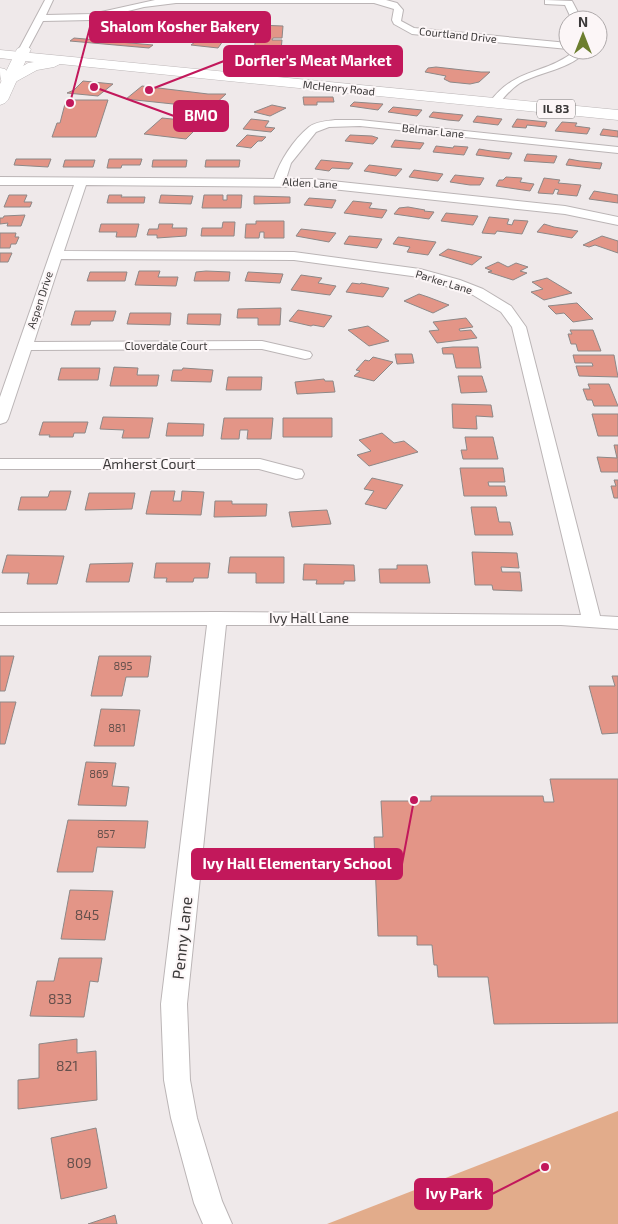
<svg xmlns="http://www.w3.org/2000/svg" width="618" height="1224" font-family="'Exo 2',sans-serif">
<rect width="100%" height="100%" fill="#efe9ea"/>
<path fill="#e2ac8b" d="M618 1111V1224H327Z"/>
<path fill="#e39587" stroke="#8d8887" d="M258 25 283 26 282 38H273L272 40H282L281 50 299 52 293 58H301L307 53 339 57 342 58 340 62 346 61 350 56 399 59 392 68 253 56Z
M74 38 153 45 149 48 70 41Z
M199 39 223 41 218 48 191 45Z
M436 67 481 72H490L479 82 470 84 450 82 444 79 446 76 425 72 428 68Z
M83 81 113 84 98 96 67 93 74 90Z
M142 86 208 94H226L211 108 126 99Z
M303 97H333L334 102H317V105H304Z
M66 100H108L96 137H52L57 123H60Z
M354 102 383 104 378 110 350 106Z
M272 105 286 108 270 116 254 112Z
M393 107 422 110 417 116 388 112Z
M433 112 463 115 459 121 448 120 429 117Z
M477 116 502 119 498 125 473 122Z
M162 118 203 122 186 139 144 134Z
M251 119 269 121 265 127 275 128 271 132 243 129Z
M517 119 547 122 545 127 527 125 526 128 512 127Z
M562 122 577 123 575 126 590 128 587 134 555 131Z
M603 129 618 131V137L600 135Z
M247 135 266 137 262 141H258L251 148 236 146Z
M350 135 372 136 378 138 373 144 345 141Z
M395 140 424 143 420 149 391 147Z
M436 146 453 148 454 146 468 147 464 155 433 152Z
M479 149 491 151 512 153 509 159 476 155Z
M527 154 557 156 554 163 524 161Z
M16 159H51L48 167 14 165Z
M109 159H142L140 165H122L121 168H107Z
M569 159 580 161 602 163 600 169 566 165Z
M65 160H95L93 167H63Z
M153 160H187L186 167H152Z
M206 160H240L239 167H205Z
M321 160 353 163 349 169 332 168 329 171 315 169Z
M369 165 402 169 396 176 364 171Z
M414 170 443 174 438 181 409 177Z
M455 175 484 178 480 185H470L450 182Z
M506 177 522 178 520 182 534 184 530 191 496 186 499 180H503Z
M544 178 560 180 558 183 581 185 577 196 557 194 559 190 555 189 553 194 538 193Z
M594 191 618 195V203L589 199Z
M9 195H27L24 202H32L30 207H4Z
M109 195H122L121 197H145L144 203H107Z
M161 195 193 196 191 204 159 203Z
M204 195H223V200H227V195H242L241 208H202Z
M254 196 290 197V203L254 204Z
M309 198 336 200 332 208 304 205Z
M353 201 372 203 369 208 387 210 382 218 344 213Z
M408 207 425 210 424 211 434 212 429 219 394 214 399 208Z
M446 213 478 216 473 225 441 221Z
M25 215 21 226H7L8 223 0 224V218H3L4 216Z
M489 217 509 219 507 224 512 225 514 220 528 221 522 234 497 231 495 234 482 233Z
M256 221H284V238H264V232H260L259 238H245L246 224H256Z
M223 222H235L234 236H201L202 228H222Z
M101 224H139L136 237H116L117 232H99Z
M159 224H173L172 228H187L186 236 157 238V235H147L149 229H158Z
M544 224 554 227 578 231 572 238 537 232Z
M301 229 336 233 329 242 296 236Z
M0 233H16L15 237H19L16 244H11L10 248H0Z
M349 236 382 239 377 248 344 244Z
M602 236 618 241V253L595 245 589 247 583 245Z
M398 237 436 242 428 255 407 252 410 247 393 244Z
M448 249 482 257 472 265 439 255Z
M0 253H12L8 262H0Z
M498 262 508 267 516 263 528 267 520 271 527 273 513 280 488 272 492 271 485 268Z
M139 271H160L158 277H178L176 286 135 285Z
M206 271 230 272 229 281H194L196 272Z
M90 272H127L125 281H87Z
M248 272 283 274 280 283 245 281Z
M301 275 322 278 318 283 336 286 330 295 291 290Z
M547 278 572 293 544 300 531 292 543 289 532 282Z
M352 283 360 284 361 283 389 288 383 297 346 292Z
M419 294 428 297 449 305 433 313 404 301Z
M577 303 593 319 573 322 564 313 556 314 548 306Z
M281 308 280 325H258V318H237L238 309Z
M298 310 332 316 324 327 313 325 311 326 289 321Z
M75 311H116L113 321H91L90 325H71Z
M130 313H171L170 325 127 324Z
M188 314H221L220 325 187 324Z
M466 318 473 327 459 329 460 331 471 330 477 338 437 343 429 331 439 330 433 322Z
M368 326 389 341 369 346 348 330Z
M570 330H593L601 351H578L576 344H571L568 334H572Z
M453 347H478L481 368H456L453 354H443L442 348Z
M395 354H412L414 363 397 364Z
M573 355H614L618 377 579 376 576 366H593L592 363H575Z
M373 357 393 362 374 381 354 376 360 371 356 370 365 360 369 361Z
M114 367 138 368 137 375H159L157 386H110Z
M61 368H100L98 380H58Z
M183 368 213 370 211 382 171 381 173 370H182Z
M458 376H482L487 392 461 393Z
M228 377H262L261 390H226Z
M324 379 325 381H333L335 392 297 394 295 382Z
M588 384H609L618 406H594L592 400H587L583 389H590Z
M452 404 491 405 493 417 476 416 477 429 453 428Z
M592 414H618V436H598Z
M103 417 153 418 149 438H122L124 430 100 429Z
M224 418H273L271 439H247L248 430H240L239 439H221Z
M283 418H332V437H283Z
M43 422H88L85 433H74L73 437H49L50 435H39Z
M168 423 204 424 203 436H166Z
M382 433 394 443 404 441 418 452 369 466 357 455 371 451 359 440Z
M465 437H493L498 459H463L461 450H467Z
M614 445H618V472H601L597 457 617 458Z
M460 468H503L505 482H488L489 486H505L507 496H464Z
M372 478 403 485 386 509 365 504 374 491 364 489Z
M614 480H618V498H614L611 486H616Z
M50 491H71L66 510H18L21 497H48Z
M151 491H175L173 501H181L182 491 204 492 201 515 146 514Z
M89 493H135L132 509 85 510Z
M215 501H232V504H267L266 516 214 517Z
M471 507H496L499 522H510L513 535H475Z
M327 510 331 524 292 527 289 512Z
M472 552 517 553 519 568 501 567 502 572H520L522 591 493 590 492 585H475Z
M7 555 64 556 57 584H27L29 573H2Z
M230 557H284V583H256V573H228Z
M133 563 129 582H86L90 564Z
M156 563H210L208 578H194L193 582H166L167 578H154Z
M304 564 354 565 355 581H344V584H316L317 580H303Z
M397 565H427L430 583H380L379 569H397Z
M0 656H14L5 691H0Z
M99 656H151L148 677H126L122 696H91Z
M612 676H618V733L602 734 589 686H615Z
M0 702H16L5 744H0Z
M101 709 140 710 134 746H94Z
M86 762 116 763 112 786 129 787 126 806 78 805Z
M550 779H618V1023L494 1024 488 977H438L437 965H434L432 945H417V936H378L374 837H383L381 801H431V796H543L544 802H554Z
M68 820 148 821 145 848 97 847 93 872H57Z
M70 890 113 891 105 940 61 939Z
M59 958H102L98 982 90 981 84 1017 30 1016 37 981H54Z
M77 1039V1053L96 1051 97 1100 18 1109V1080L39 1078V1044Z
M96 1128 107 1188 61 1199 51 1138Z
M115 1215 117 1224H88Z"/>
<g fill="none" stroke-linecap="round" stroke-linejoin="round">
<g stroke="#bbb5b6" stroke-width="2">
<path id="street" d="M45 0H53L46 15 92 14 155 0H386L397 3 403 10 401 21 414 28 568 43V49L412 34 394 24 392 20 394 9 374 3H176L144 7 92 20 43 21 27 51H21L19 49Z
M545 0 572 1 582 20H572L565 5 545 4Z
M576 50H587C570 70 542 71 520 83 511 89 504 97 498 105H490L489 103C516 66 545 76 576 50Z
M335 120H360L618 147V153L360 126 329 127 316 132 291 163 286 179H313L565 206 618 217V225L565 214 313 187 86 185 64 251 294 252 420 269 460 280 483 289 511 306 526 327 600 616 618 617V629L561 625H226L187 1004 190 1080 197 1118 222 1201 232 1224H203L194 1203 171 1118 164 1080 161 1004 207 625H0V613L217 612 581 615 512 327 501 312 473 295 419 277 294 260 61 259 34 342 262 341 310 352 312 355 310 358 305 359 262 349 31 350 8 419 6 422 0 424V397L74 185H0V177L274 179C280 161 293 140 309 127 315 122 326 121 335 120Z
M0 459H260L302 470 304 474 302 478 296 479 259 469H0Z"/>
</g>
<g stroke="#bbb5b6" stroke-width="1">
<path id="secondary" d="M24 45 31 49 8 100 5 103 0 105V84L17 49Z"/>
</g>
<g stroke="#bbb5b6" stroke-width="1">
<path id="primary" d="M0 50 618 110V120L60 64 54 67 37 70 8 86C0 84 0 77 0 68L5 69 10 74 28 63 34 62 0 58Z"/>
</g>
<use href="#street" fill="#fff" fill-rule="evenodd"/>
<use href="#secondary" fill="#fff" fill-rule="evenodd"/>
<use href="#primary" fill="#fff" fill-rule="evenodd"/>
</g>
<g text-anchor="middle" stroke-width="4" stroke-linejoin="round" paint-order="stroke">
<g font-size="11" fill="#3b3939" stroke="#fcf6f7">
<text transform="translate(458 35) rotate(6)" y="4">Courtland Drive</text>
<text transform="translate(339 88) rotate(6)" y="4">McHenry Road</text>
<text transform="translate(433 131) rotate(6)" y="4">Belmar Lane</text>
<text transform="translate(310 183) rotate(3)" y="4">Alden Lane</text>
<text transform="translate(444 282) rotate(17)" y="4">Parker Lane</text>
<text transform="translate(40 300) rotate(-72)" y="4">Aspen Drive</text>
<text x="166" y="350">Cloverdale Court</text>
</g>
<g font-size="11" fill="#65504c">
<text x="123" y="670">895</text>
<text x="117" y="732">881</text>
<text x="99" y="778">869</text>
<text x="106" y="838">857</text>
</g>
<rect fill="#fcf6f7" stroke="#757272" stroke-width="1" x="537" y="99.5" width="38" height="19" rx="4"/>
<g font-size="12" font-weight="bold" fill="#3b3939">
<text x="556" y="113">IL 83</text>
</g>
<g font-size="14" fill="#3b3939" stroke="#fcf6f7">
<text x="149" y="469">Amherst Court</text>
<text x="309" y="623">Ivy Hall Lane</text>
</g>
<g font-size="14" fill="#65504c">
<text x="87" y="920">845</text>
<text x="60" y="1004">833</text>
<text x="67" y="1071">821</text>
<text x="79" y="1168">809</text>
</g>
<g font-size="16" fill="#3b3939" stroke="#fcf6f7">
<text transform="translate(182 938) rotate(-84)" y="6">Penny Lane</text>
</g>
</g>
<path fill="none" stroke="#c2185b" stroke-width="2" d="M70 103L90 27M149 90L224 61M94 87L174 116M414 800L402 864M545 1167L492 1194"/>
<g fill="#c2185b" stroke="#fcf6f7" stroke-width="2">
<circle cx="70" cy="103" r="5"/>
<circle cx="149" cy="90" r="5"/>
<circle cx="94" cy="87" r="5"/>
<circle cx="414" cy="800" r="5"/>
<circle cx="545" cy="1167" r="5"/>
</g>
<g fill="#c2185b" stroke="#c2185b" stroke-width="2">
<rect x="90" y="12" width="180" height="30" rx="5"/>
<rect x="224" y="46" width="178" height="30" rx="5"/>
<rect x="174" y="101" width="54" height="30" rx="5"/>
<rect x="192" y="849" width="210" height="30" rx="5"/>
<rect x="415" y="1179" width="77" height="30" rx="5"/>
</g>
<g font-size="15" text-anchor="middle" font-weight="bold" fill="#fff">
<text x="180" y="32">Shalom Kosher Bakery</text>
<text x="313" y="66">Dorfler's Meat Market</text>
<text x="201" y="121">BMO</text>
<text x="297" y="869">Ivy Hall Elementary School</text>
<text x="454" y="1199">Ivy Park</text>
</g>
<g transform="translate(583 35)"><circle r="24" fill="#fcf6f7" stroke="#afaaab"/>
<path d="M0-4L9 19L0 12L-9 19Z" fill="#6c7e2e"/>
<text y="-8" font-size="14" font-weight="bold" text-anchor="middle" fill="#3b3939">N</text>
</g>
</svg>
